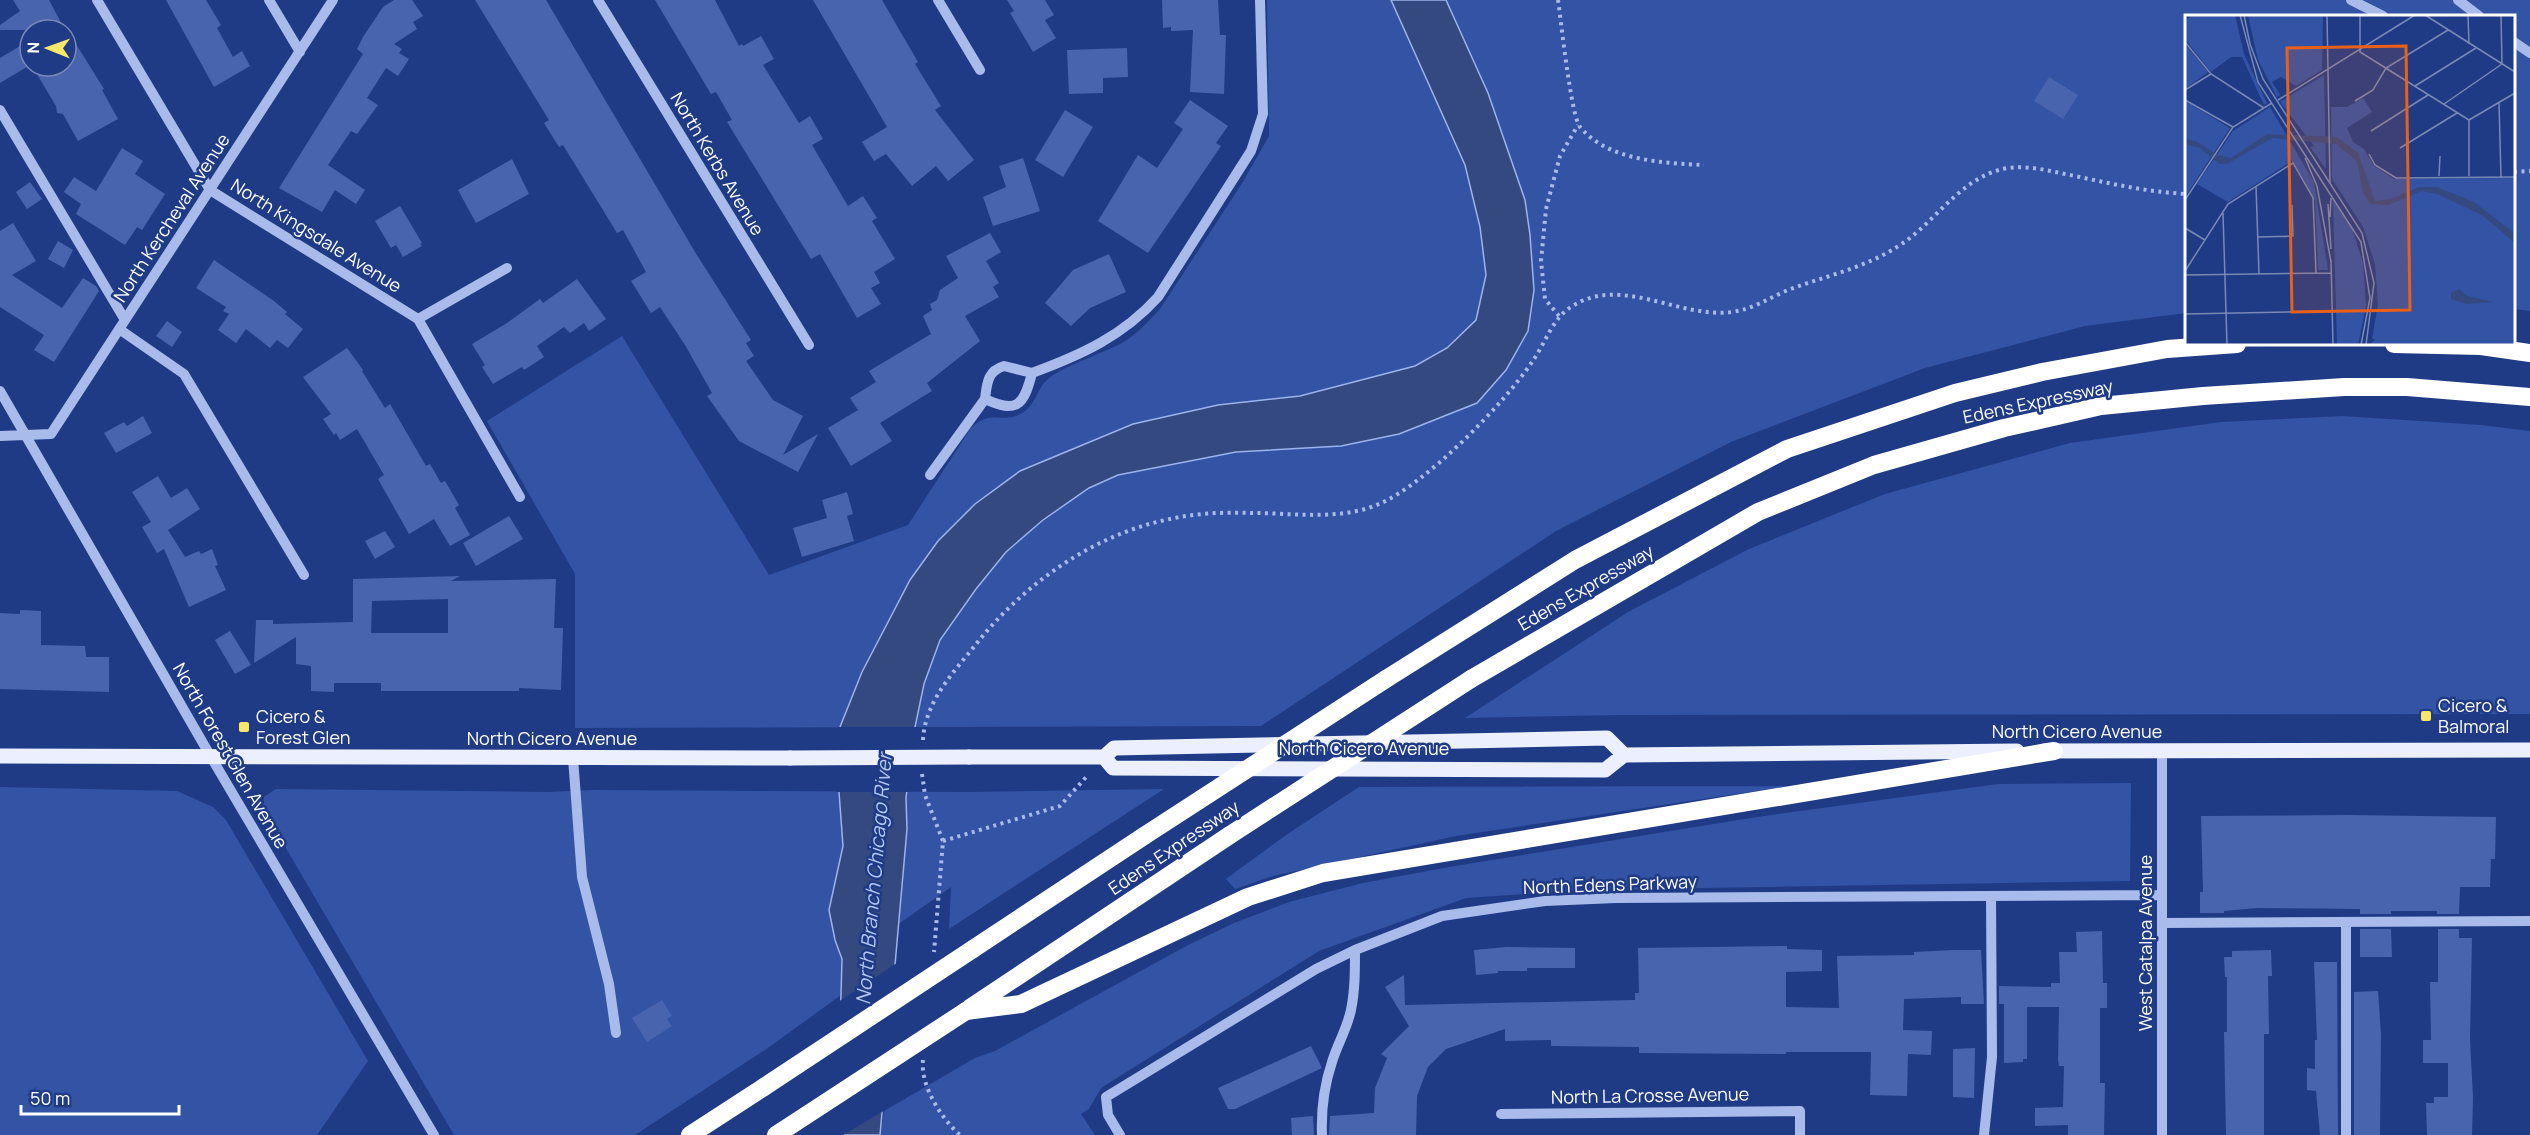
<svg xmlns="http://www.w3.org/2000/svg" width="2530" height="1135" font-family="Manrope,sans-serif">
<rect width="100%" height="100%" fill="#1f3b86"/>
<path fill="#3353a4" d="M1267 0H2530V311L2514 309V16H2186V313L2085 326 1925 368 1731 442 1556 531 1261 726 575 728V574L487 421 622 336 769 575 908 525 971 428C992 408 1003 425 1022 413 1036 405 1036 390 1047 380 1058 368 1104 353 1122 343 1137 334 1148 322 1160 309L1241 185 1269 136Z
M2342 416 2481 425 2530 431V714L1620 715 1465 718 1628 612 1749 549 1885 494 2070 443 2221 422Z
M2131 783 2130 881 1585 890 1466 898 1319 951 1101 1088 1089 1109 1081 1114 1095 1135H880L884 1111 975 1058 995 1051 1188 945 1234 923 1289 902 1363 883 1449 867 1757 817 1998 784Z
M1790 786 1456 836 1273 876 1235 889 1226 879 1286 835 1359 787Z
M0 787 177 791 213 807 226 820 368 1061 317 1135H0Z
M276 789 548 792 594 790 969 792 1164 789 949 929 951 887 842 964 841 995 768 1048 635 1135H454L263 809 264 797Z"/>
<path fill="#354981" stroke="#9cb3ec" stroke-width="1.5" d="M1391 0H1446L1488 93 1525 200 1530 235 1534 290 1528 331 1506 370 1477 403 1399 434 1341 446 1236 452 1118 475 1089 488 1043 520 1006 552 976 589 940 640 924 684 915 727 906 798 907 829 880 1135H837L842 959 835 940 829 910 843 846 839 792 840 727 862 672 910 580 938 541 975 504 1020 471 1133 424 1218 405 1300 396 1415 366 1447 348 1476 320 1486 275 1480 227 1465 165Z"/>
<path fill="#1f3b86" d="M837 727H918L910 792H836Z
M900 961 887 1109 843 1135H834L838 1002Z"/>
<path fill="#4864af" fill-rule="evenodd" d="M13 0H49L65 30H0V25L20 11Z
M166 0H206L221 25 217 28 233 57 242 51 250 66 214 87Z
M394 0H412L423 16 413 22 417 29 394 44 402 49 399 53 409 59 398 76 386 68 367 98 378 105 357 134 351 131 328 165 365 190 356 204 335 190 322 212 279 188 363 54 357 49 363 37 383 7Z
M475 0H546L695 252 751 340 746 343 754 356 746 361 773 400 803 416 783 455 818 434 798 472 739 441 707 396 712 393 685 345 660 307 651 313 631 281 646 272 623 230 617 233 563 145 559 147 544 123 549 120Z
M655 0H715L739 46 742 44 743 46 761 36 774 59 763 65 799 123 810 116 823 139 812 145 848 206 863 196 877 218 872 221 895 259 874 272 880 283 871 288 881 304 857 318 820 254 811 259 727 122 732 120 716 92 711 94Z
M813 0H882L918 62 915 64 941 106 935 110 974 160 948 181 936 166 912 186 886 154 874 161 862 142 887 127Z
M1007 0H1045L1054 15 1045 20 1056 38 1033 52 1010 13 1014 11Z
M1162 0H1218L1220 35H1226L1224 94 1190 92 1193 30 1171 31V27L1163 28Z
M66 28 104 89 102 90 118 119 78 141 63 114 57 113 56 106 32 66H66Z
M30 40V65L0 83V58Z
M1127 48 1128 77 1103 78V93L1069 94 1067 50Z
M2049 77 2078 95 2063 119 2034 101Z
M1190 100 1228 126 1216 143 1221 146 1148 253 1098 221 1138 155 1157 168 1183 129 1174 123Z
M1065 110 1093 127 1063 177 1035 160Z
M122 148 143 161 135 174 165 194 142 230 137 227 125 245 76 214 81 204 64 192 74 177 96 191Z
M1023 158 1040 211 993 226 983 197 1006 187 999 166Z
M512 159 529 194 476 223 458 190Z
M30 182 42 199 27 209 16 192Z
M400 206 422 243 420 244 422 246 403 257 396 245 391 248 375 221Z
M13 223 36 261 12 275 62 308 83 278 96 286 99 291 54 362 34 350 44 335 0 307V231Z
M990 233 1001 252 986 261 999 283 993 287 999 297 965 316 980 341 927 383 932 391 880 423 892 441 851 466 828 428 858 410 850 398 876 382 869 371 931 334 923 316 932 310 930 304 937 300 940 290 958 278 946 256Z
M58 241 73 250 64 268 48 259Z
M1109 254 1126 292 1090 308 1071 326 1045 303 1073 270Z
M214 260 274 301 287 312 285 314 303 329 288 348 277 340 270 348 246 329 236 343 218 330 229 314 223 311 226 307 196 288Z
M577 279 606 319 589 331 584 323 570 333 564 327 537 346 544 357 524 370 522 367 493 384 482 367 485 365 472 344 507 323 540 299 543 303Z
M167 321 182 332 172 347 156 336Z
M347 348 363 370 362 371 385 408 390 404 426 466 430 464 441 483 445 481 459 505 455 508 470 535 450 546 434 519 409 534 378 479 384 475 357 429 340 440 336 433 334 435 323 419 331 414 303 377Z
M143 416 152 433 116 453 104 433 124 422 127 426Z
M158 476 171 498 187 488 200 509 168 530 185 557 199 551 201 554 212 549 218 565 215 566 226 590 189 607 164 549 157 553 142 527 151 522 132 492Z
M847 492 853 514 847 516 854 541 802 557 793 528 827 518 822 500Z
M509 516 523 539 476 566 463 543Z
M385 531 395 547 375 559 365 541Z
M460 576 451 581 556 579 554 628H563L561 690 519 688V691H381V683H334V692L311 691V666L296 664V637L254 663 256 620H273V624L353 622V579ZM448 599V633H371L372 601Z
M20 610 41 611V645L85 646 86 657H109V692L0 689V613L20 614Z
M230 631 251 665 235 674 215 640Z
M2347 815 2496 817 2495 859H2491L2490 887H2460L2459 914H2437V911H2391V914H2360V909L2257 908 2224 911V913H2200V892H2203L2201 816Z
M2360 929H2391L2392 957H2360Z
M2438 929H2459V938H2472L2470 1039 2473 1098 2472 1135H2427L2426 1103H2434V1097H2448V1063H2423V1040H2431L2430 982H2438Z
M2102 931 2103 983H2107V1008H2100V1083H2105L2104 1135H2068V1125L2035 1126V1108L2063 1107 2064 1066H2059L2058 1060 2059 1007H2027V1059H2023V1062L2004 1063V1004H1999V986L2051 987V983H2060L2059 952H2077L2076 932Z
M1787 946V949L1822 950V971L1786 972V1007L1839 1008 1837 956 1914 955V952L1953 950H1981L1984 1004H1961V997L1904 999 1903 1030 1932 1031 1931 1055 1908 1054 1907 1096 1870 1095 1871 1052H1786V1054L1639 1053V1047L1551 1046V1040L1505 1041V1029L1446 1049 1428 1067 1417 1096 1416 1135H1329L1330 1116 1374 1113 1375 1088 1387 1058 1381 1054 1409 1026 1385 987 1404 975 1405 1005 1635 1000V993H1639L1638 948Z
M1506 947 1575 948V968H1527V971H1498V973L1476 975 1474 950Z
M2271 950 2272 976H2268L2269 1034H2264V1135H2226L2224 1032H2227V977H2225L2224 957H2232V951Z
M2314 962H2337L2338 1135H2320L2316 1091 2307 1090V1068L2315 1069V1040H2317Z
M2378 991 2381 1035 2380 1135H2354V992Z
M662 1000 672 1016 667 1019 672 1026 647 1042 632 1018Z
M1311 1046 1322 1068 1235 1109H1228L1218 1088Z
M1975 1048 1974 1098 1953 1097V1049Z
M1313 1116 1314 1135H1292L1291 1118Z"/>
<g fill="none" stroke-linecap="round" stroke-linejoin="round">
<path stroke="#a8bbea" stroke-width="4" stroke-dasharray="3 4.5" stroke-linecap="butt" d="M1558 0C1561 20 1571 116 1580 127 1608 161 1664 163 1704 165
M2514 172 2530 171
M1559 316 1545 299 1541 261 1546 209 1560 156 1578 125
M923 740C925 701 954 672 977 643 1024 584 1094 534 1170 519 1197 513 1224 512 1252 513 1293 513 1340 521 1379 504 1426 484 1503 405 1532 362 1545 344 1552 319 1571 307 1620 274 1679 319 1732 312 1753 309 1769 298 1788 290 1828 275 1870 267 1906 241 1939 217 1964 175 2008 168 2031 165 2053 172 2075 176 2112 184 2149 192 2186 194
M922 774 925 795 943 841 934 952
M943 841 1060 806 1088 775
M923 1060C920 1086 942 1119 960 1135"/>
<path stroke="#a8bbea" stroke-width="10" d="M97 0 210 190 418 319 520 497
M269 0 300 52
M598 0 809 345
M938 0 980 70
M2351 0 2383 16
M2458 0 2479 16
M2514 42 2530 53
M0 110 125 320
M418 319 507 268
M119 329 184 374 304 575
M1004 366 1032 373C1024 405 1017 414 985 399 987 384 987 371 1004 366Z
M1032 373C1081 355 1123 336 1158 297L1251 151 1263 114 1260 0
M0 391 211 757 434 1135
M0 436 51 434 333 0
M930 475 985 399
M573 758 582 877 609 984 616 1033
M2346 922V1135
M2162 923 2530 921
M1501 1114 1800 1111V1135
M1120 1135 1108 1115 1106 1097 1316 969 1355 950 1442 916 1545 901 1616 898 2162 895
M1322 1135C1321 1110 1324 1086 1332 1062 1337 1045 1347 1029 1351 1010 1355 990 1355 971 1355 950
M1984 1135 1992 1057 1991 896
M2162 1135V751"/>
<path stroke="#ecf0fe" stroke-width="15" d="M2044 751 2530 750
M0 756 790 758
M969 757H1104L1114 748 1607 738 1624 755
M1104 757 1113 768 1605 770 1624 755 2017 751"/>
<path stroke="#fff" stroke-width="18" d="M2394 344 2481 346 2530 353
M1386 679 1575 560 1787 449 1955 393 2042 372 2167 349 2237 344
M1471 679 1758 512 1874 465 2004 428 2101 406 2203 396 2344 387H2407L2530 397
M973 949 1144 836
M970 1008 1230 835
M966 1011 1021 1004 1248 897 1323 873 2054 751
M690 1135 764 1087"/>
<path stroke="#ecf0fe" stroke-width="15" d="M790 758 969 757"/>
<path stroke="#fff" stroke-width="18" d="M1230 835 1471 679
M1144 836 1386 679
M764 1087 973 949
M776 1135 966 1011"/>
</g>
<g fill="#f8e768" stroke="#1f3b86" stroke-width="2">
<rect x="2420" y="710" width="12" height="12" rx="3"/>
<rect x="238" y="721" width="12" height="12" rx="3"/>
</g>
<g text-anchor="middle" stroke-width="5" stroke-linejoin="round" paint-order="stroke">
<g font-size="18" fill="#fff" stroke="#1f3b86">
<text transform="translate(717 164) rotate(59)" y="6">North Kerbs Avenue</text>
<text transform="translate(172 218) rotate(-57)" y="6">North Kercheval Avenue</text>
<text transform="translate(316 236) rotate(32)" y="6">North Kingsdale Avenue</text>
<text transform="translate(2038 402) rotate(-12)" y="6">Edens Expressway</text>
<text transform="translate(1586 588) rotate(-30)" y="6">Edens Expressway</text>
<text x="2077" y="738">North Cicero Avenue</text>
<text x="552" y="745">North Cicero Avenue</text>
<text x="1364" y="755">North Cicero Avenue</text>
<text transform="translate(230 756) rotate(60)" y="6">North Forest Glen Avenue</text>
<text transform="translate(1174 848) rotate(-34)" y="6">Edens Expressway</text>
<text transform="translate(1610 885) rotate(-2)" y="6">North Edens Parkway</text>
<text transform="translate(2146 943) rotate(-90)" y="6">West Catalpa Avenue</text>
<text transform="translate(1650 1096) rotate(-1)" y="6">North La Crosse Avenue</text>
</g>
<g font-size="18" fill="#fff" stroke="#1f3b86" text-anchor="start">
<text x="2438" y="712">Cicero &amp;<tspan x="2438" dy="21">Balmoral</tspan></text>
<text x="256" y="723">Cicero &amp;<tspan x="256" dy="21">Forest Glen</tspan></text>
</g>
<g font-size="20" font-style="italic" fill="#b4c6f2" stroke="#1f3b86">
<text transform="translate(874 879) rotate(-85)" y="7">North Branch Chicago River</text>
</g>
</g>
<g transform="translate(2185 15)">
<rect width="330" height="330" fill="#1f3b86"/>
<path d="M7 0H50L59 39 82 88 79 90 57 42H46L26 57 0 24V6ZM63 0H138L137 55 111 71 96 62 87 67 95 80 92 82 73 45ZM0 29 23 57 0 74ZM139 60V61L141 154 125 132 129 131 95 87ZM178 83 187 97 162 113 168 127 179 134 189 151 209 164 330 163V330H185L190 324H187L193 289 190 249 178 212 147 164 146 92H162ZM0 86 45 113 0 182ZM85 92 129 167 143 255H133L130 186 107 146 43 187 12 169 48 116ZM148 185 167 214 178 248 181 291 173 330H152Z" fill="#3353a4"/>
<path d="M82 119 152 122 173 138 190 186 206 184 234 172H252L289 187 328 217 330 213V228L297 200 252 179 237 176 203 190 185 189 178 178 172 146 151 129 87 123 42 149H35L15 133 0 129V124L11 126 33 140 46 143ZM274 274 282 281 308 287 282 289 266 284V278Z" fill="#354981"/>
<path fill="none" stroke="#7989b6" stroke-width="1.5" d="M55 0 73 67 176 227 185 283 176 330M59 0 65 29 78 64 177 218 189 268 181 330M142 0 145 168M175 0V37L284 105M240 0 330 57M283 0 284 29M316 0 317 49M0 27 26 59 79 93M230 71 291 33M0 75 26 59M0 85 48 112M93 85 230 0M170 86 188 75 201 53 263 15M314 88 316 162M259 89 317 49M284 105 330 78M186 116 243 80M215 133 272 98M184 139 190 150 211 163 330 162M120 143 132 171 146 247M254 161 255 141M284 161V105M71 171 74 259M0 185 48 112 87 88M143 189 146 234M38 198 42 330M145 202 146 183M0 213 20 225M73 222 108 221 107 190M146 245 148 330M0 256 43 189 108 148 128 183 131 258M0 260 146 258M0 299 147 296"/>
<path fill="#e96118" fill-opacity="0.15" stroke="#e96118" stroke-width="3" d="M221 31 225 295 107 297 102 33Z"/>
<rect width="330" height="330" fill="none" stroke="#fff" stroke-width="3"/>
</g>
<g transform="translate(48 48) rotate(271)"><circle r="28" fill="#1f3b86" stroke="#7989b6" stroke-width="1.5"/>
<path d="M0-4.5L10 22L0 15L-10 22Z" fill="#f8e768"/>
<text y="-9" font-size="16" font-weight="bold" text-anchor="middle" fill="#ffffff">N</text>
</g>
<path d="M21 1105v9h158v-9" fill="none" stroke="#ffffff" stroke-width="3"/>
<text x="30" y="1105" font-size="18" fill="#ffffff" stroke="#1f3b86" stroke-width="4.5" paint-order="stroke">50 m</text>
</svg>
